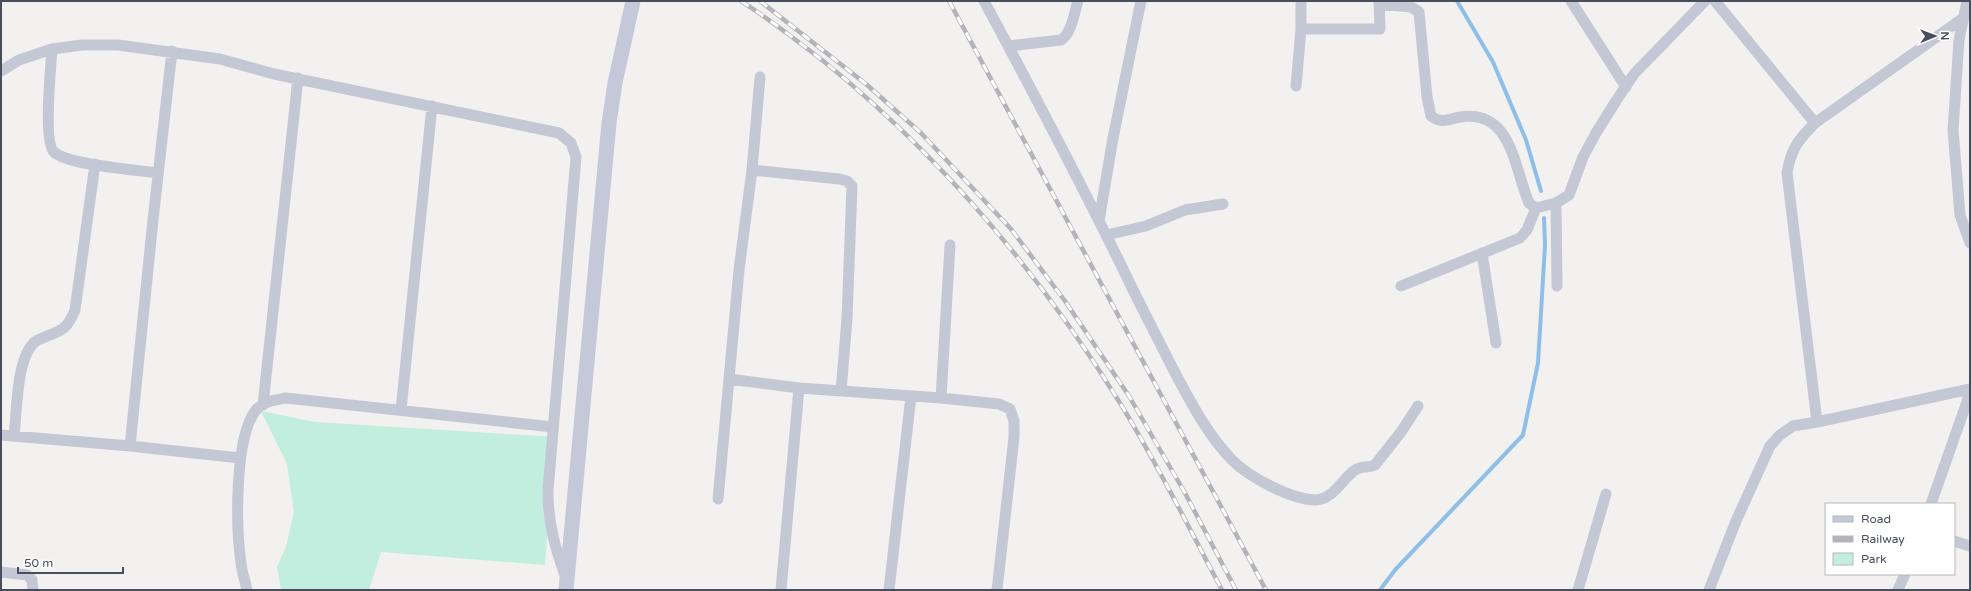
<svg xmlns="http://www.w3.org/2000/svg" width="1971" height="591" font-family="'Varela Round',sans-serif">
<rect width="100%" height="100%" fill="#f2f1f0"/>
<path fill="#c1eede" d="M261 411 315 422 555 437 545 565 381 552 369 590H281L277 567 286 547 294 512 287 464Z"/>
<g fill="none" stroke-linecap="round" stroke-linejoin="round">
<path stroke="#8fbfe9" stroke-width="4" d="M1457 1 1493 62 1526 140 1541 191
M1380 590 1395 570 1523 435 1538 363 1545 245 1544 218"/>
<path stroke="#c4c8d4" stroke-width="11" d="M984 1C1031 88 1077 176 1121 265 1137 299 1155 333 1172 367 1189 399 1206 433 1232 460 1249 477 1290 499 1315 500 1333 500 1342 479 1355 470 1361 466 1368 468 1375 465L1401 432 1418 406
M1571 1 1626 87
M1715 1 1815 123
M1967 1 1959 40 1953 130 1960 215 1970 243
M1379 4 1411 7 1419 12 1427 97 1431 116C1440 124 1450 119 1460 117 1512 109 1514 168 1529 203L1536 208 1556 203 1569 195 1583 157 1596 133 1616 101 1634 74 1705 1
M1962 19 1815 123C1798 140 1791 149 1787 173L1817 422 1970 389
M1301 29H1380L1379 1
M1008 46 1061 40C1072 33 1074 13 1078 1
M52 49C51 66 43 142 54 152 67 165 138 170 158 173
M1 71 19 60 52 49 82 45H118L220 59 274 74 559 133 571 143 576 157 548 491C548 523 555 548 566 578
M1296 86 1301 29V1
M752 170 839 179 847 181 852 186 847 319 841 391
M1556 203 1557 286
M1099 221 1113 138 1141 1
M1106 235 1146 226 1185 210 1223 204
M1482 253 1496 343
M1401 286 1520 238 1527 230 1536 208
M729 379 799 388 941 398 999 404 1010 409 1014 421V437L997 590
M941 398 950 245
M263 405 298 78
M401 410 432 106
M1 435 130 446 153 220 172 51
M14 436C17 412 16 356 36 341 39 339 44 338 47 336 64 330 68 327 75 310L95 164
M130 446 240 458
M718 499 739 270 752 170 760 77
M1931 504 1970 393
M1954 541 1970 546
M1 572 27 575 32 580 33 590
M247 590C245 581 242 572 241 563 236 528 234 438 256 410 264 401 275 400 286 398L553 427
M781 590 799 388
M889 590 911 396
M1578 590 1606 494
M1709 590 1736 521 1770 446 1780 435 1793 426 1817 422
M1898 590 1905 574"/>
<path stroke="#c4c8d8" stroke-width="15" d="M566 590 609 123 615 83 633 1"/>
<g stroke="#b3b3ba" stroke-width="4.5">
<path id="rail" d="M741 1C769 19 795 39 822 60 940 155 1040 274 1120 403 1157 463 1189 528 1222 590
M760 1 866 84 921 133 1011 229 1065 301 1129 396 1185 493 1236 590
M949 1 1266 590"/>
</g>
<use href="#rail" stroke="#fff" stroke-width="3" stroke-dasharray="9" stroke-linecap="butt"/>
</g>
<rect width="1971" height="591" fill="none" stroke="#494e5d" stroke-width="4"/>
<rect x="1825" y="503" width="130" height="72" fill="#ffffff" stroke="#b6b8be"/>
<rect x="1833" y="516" width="20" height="6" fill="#c4c8d8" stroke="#b6b8be"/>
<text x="1861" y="523" font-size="12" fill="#494e5d">Road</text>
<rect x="1833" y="536" width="20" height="6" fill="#b3b3ba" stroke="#b6b8be"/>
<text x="1861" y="543" font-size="12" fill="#494e5d">Railway</text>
<rect x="1833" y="553" width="20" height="12" fill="#c1eede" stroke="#b6b8be"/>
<text x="1861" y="563" font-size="12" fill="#494e5d">Park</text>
<g transform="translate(1935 36) rotate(89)" stroke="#ffffff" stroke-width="3" paint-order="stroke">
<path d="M0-3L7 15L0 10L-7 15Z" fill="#494e5d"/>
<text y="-6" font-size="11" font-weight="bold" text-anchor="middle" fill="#494e5d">N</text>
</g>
<path d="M18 567v6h105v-6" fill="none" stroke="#494e5d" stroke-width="2"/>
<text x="24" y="567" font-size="12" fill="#494e5d" stroke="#ffffff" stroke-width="3" paint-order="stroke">50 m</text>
</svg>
